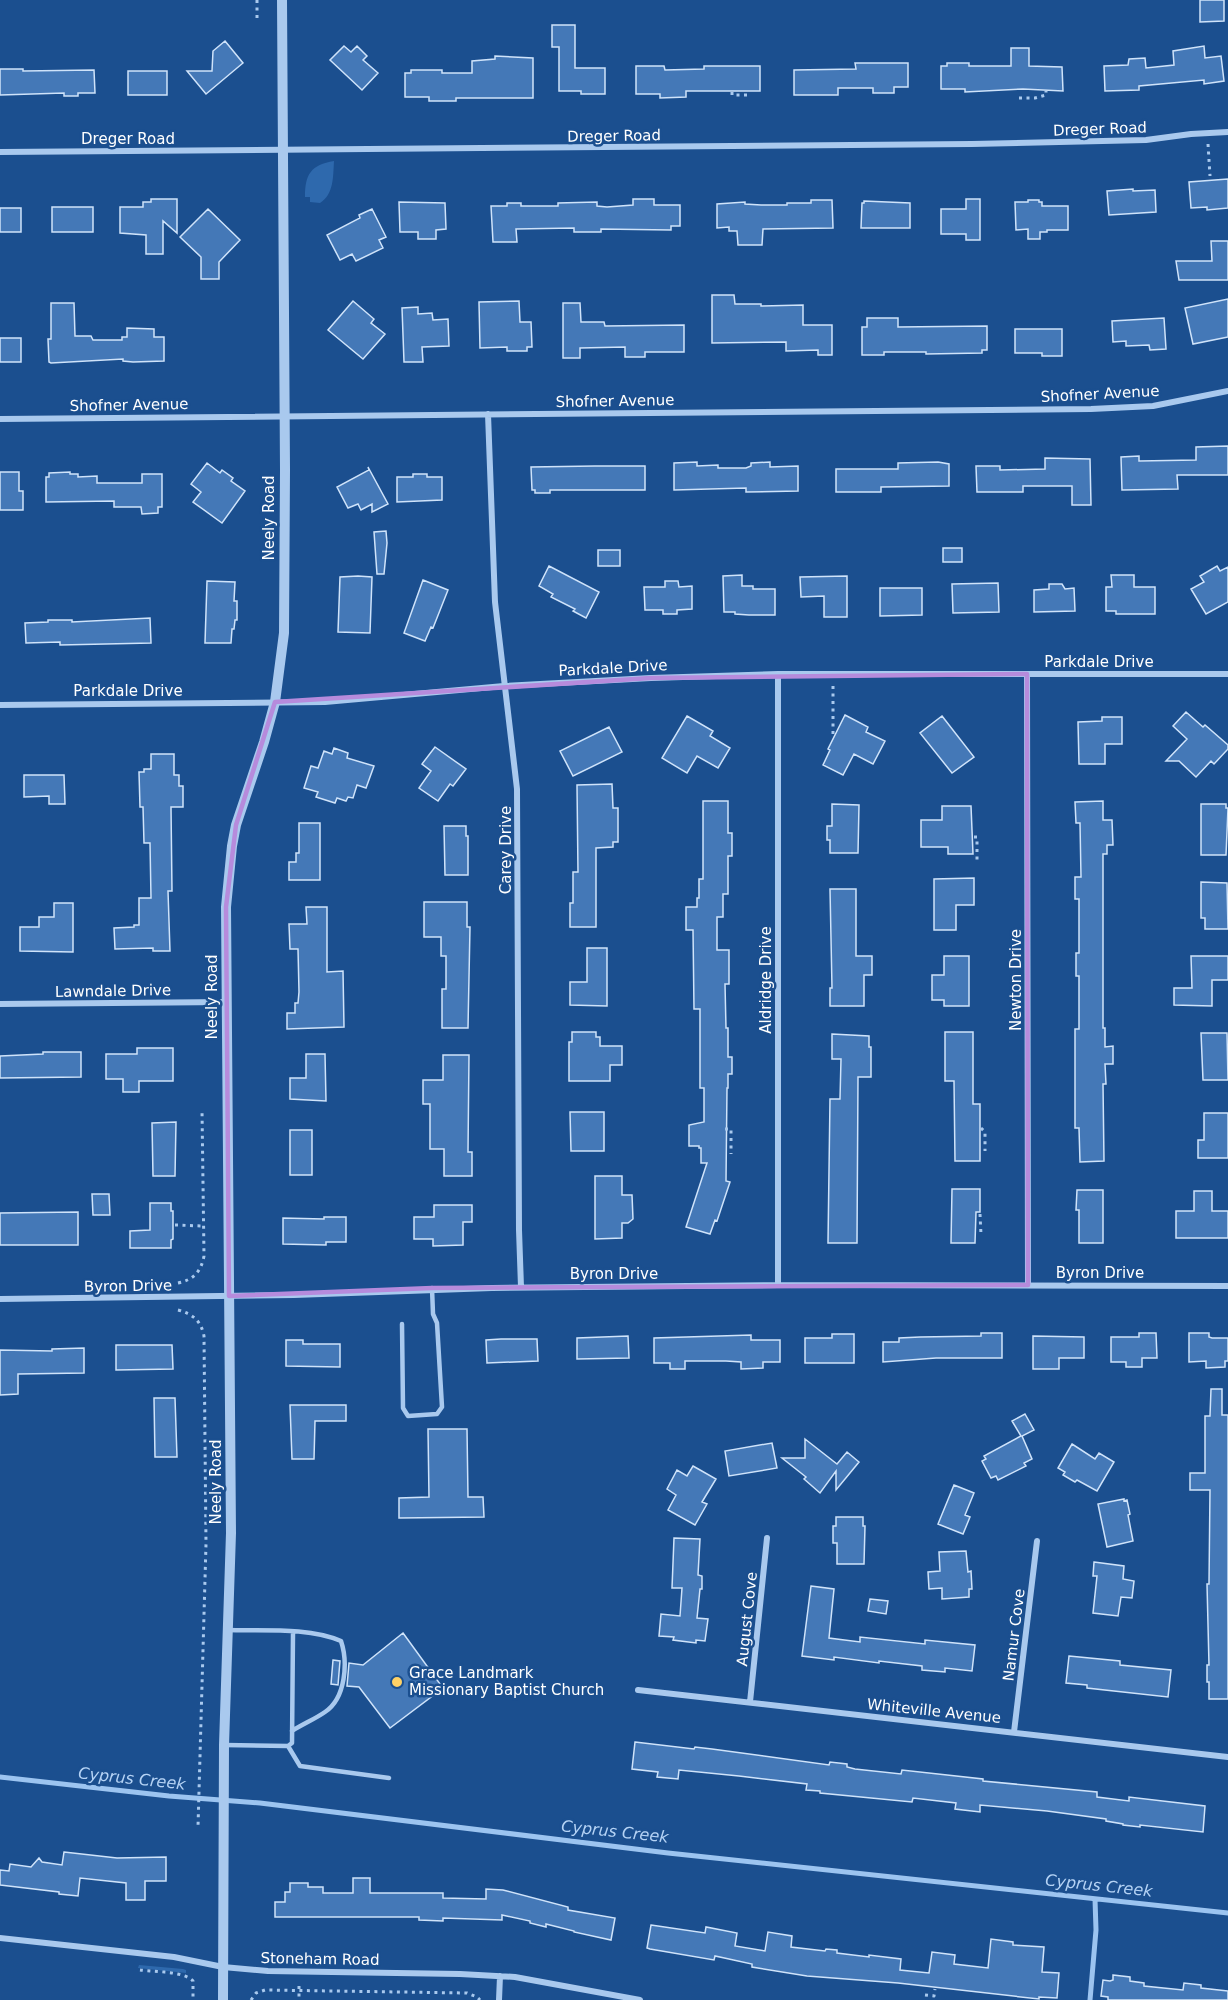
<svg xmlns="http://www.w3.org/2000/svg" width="1228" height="2000" font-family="'DejaVu Sans',sans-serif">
<rect width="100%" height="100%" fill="#1b4f8f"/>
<path fill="#2e69ad" d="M334 161C333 177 334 194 320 203L310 202V197H305C305 174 311 165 334 161Z
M139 1965 183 1969 186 1970V1973L138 1968Z"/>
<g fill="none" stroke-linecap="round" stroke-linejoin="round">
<path stroke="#9cc4f0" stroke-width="5" d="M0 1777 169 1796 260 1803 668 1853 1228 1913
M1090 2000 1096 1930 1095 1899"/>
</g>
<path fill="#4478b7" stroke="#cfe3fa" stroke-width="1.5" d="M1200 0H1224V21L1200 22Z
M552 25H575V68H605V94H581V91H559V47H552Z
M225 41 243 63 206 94 187 71H212L213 51Z
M344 46 351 52 357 46 367 56 363 60 378 73 362 90 330 60Z
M1204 46 1205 58 1221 56 1224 81 1204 84V80L1139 86V90L1105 91 1104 66 1128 65 1129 59 1145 58 1146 68 1174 65 1173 51Z
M1011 48H1029V66L1062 67 1063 91 1023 89 965 92V89H941V66H947V63H969V66H1011Z
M495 56 533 58V98H456V101H429V97H405V73H411V70H442V73H472V61L495 59Z
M855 63H908V87H894V93H873V88H838V95H794V70L856 69Z
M636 66H664L665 70 704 69V66H760V91H686V97L660 98V94H636Z
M0 69H23V71L94 70 95 93H78V96H64V93L0 95Z
M128 71H167V95H128Z
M1228 179V208L1207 210V207L1191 208 1189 182Z
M1133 189V191L1155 190 1156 212 1109 215 1107 191Z
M151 199H177V233L163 221V254H146V235L120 233V207H143V202H151Z
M633 199H654V205H680V226H671V230L601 229V232H574V228L516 229 517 242H493L491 206H507V203H521V206H558V203L597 202V206L607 207 633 205Z
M966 199H980V240H966V234H941V209H966Z
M811 200H832L833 228 763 229 762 245H738L737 231H729V227L717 228V204L745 202V204L761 205H787V203H811Z
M1028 200H1039V202H1042V206H1068V230H1047V232H1040V239H1028V229L1016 230 1015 202H1028Z
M864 201 910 203V228H861L862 203H864Z
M399 202 445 203 446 229 436 230V239H418V232H400Z
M52 207H93V232H52Z
M0 208H21V232H0Z
M208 209 240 240 219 262V279H201V257L180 237Z
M372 209 386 237 379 240 383 248 356 261 352 254 340 260 327 235 360 218 359 215Z
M1211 241H1228V280H1179L1176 261H1212Z
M712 295H734L735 304H761V306L803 305V325H832V355H818V350L786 351V342L712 343Z
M1228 299V337L1193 344 1185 308Z
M353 301 374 319 371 323 385 334 363 359 328 330Z
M519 301 520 322H531L532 347H527V351H507V347L480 348 479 302Z
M51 303H74L75 336H91L93 340H122V337H127V328L154 329V337H164V361L133 362 123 361V359L51 363 49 362 48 339H51Z
M563 303H580L581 322H604L605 326 684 325V352H645V357H625V347L580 348V358H563Z
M418 307V314L432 313 433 320 448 319 449 346 422 347 423 362H404L402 308Z
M867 318H898V327L987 326V350H982V353L926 354V352H884V355H862V327H867Z
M1164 318 1166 349 1150 350 1149 345 1126 346V341L1113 342 1112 321Z
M1015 329H1062V356H1042V353H1015Z
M0 338H21V362H0Z
M1228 446V475H1177L1178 489 1122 490 1121 457 1139 456V461L1196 460V447Z
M1045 458 1090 459 1091 505H1072V486H1023V492H977L976 466H1000V470L1045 469Z
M697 462V466L718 465V468H746L751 466V463L770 462V467L798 466V491L746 492V488L674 490V463Z
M938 462 949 464V486L881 487V492H836V469H898V463Z
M207 463 220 473 222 470 233 478 231 481 245 491 222 523 193 502 201 492 191 484Z
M595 466H645V490H550V493H535V490H532L531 467Z
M368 467 388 504 372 512V504L361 510 358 504 348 508 337 487 369 470Z
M0 472H19V491H23V510H0Z
M70 472V474H78V477L97 476V483H142V474H162V507H158V513L142 514 141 507H114V501L46 502V477H49V473Z
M413 474H427V477H442V500L397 502V477H413Z
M386 531 387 543 384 574H377L374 532Z
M943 548H962V562H943Z
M598 550H620V566H598Z
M549 566 599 592 586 618 573 611 575 609 551 597 553 594 539 586Z
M1217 566 1220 571 1228 567V602L1206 614 1191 589 1204 582 1200 576Z
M742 575V586H753V589H775V615H749L735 614V612H724L723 576Z
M1111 575H1134V587H1155V614H1116V611H1106V587H1112Z
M358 576 372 577 370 633 338 632 340 577Z
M847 576V617H824V596L801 597 800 577Z
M423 580 448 590 433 628 431 627 425 641 404 633Z
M207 581 235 582 234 601H237V620H235L234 629H232L231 643H205Z
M665 581H678L679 587 692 586V609L677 610V614H663V610H645L644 587H665Z
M998 583 999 612 953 613 952 584Z
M1049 584H1062L1065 589 1074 588 1075 611 1034 612V590L1049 589Z
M880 588H922V615L880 616Z
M150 618 151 643 60 645V642L26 643 25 623 48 622V620H72V622Z
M1186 712 1203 727 1205 725 1228 745V749L1214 764 1211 761 1196 777 1179 761H1166L1187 739 1173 726Z
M845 715 868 727 866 732 885 741 873 764 854 754 843 775 823 765 830 750 828 749Z
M687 716 713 731 710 736 730 748 718 768 697 756 687 773 662 758Z
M942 716 974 757 952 773 920 733Z
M1102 717H1122V744H1105V764H1079L1078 722 1102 721Z
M609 727 622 752 573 776 560 751Z
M435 747 466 769 453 786 450 784 438 801 419 788 431 771 422 764Z
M334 748 348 753 347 758 374 766 366 788 357 785 353 798 348 797 346 801 337 798 335 803 316 797 318 792 304 788 311 766 318 768 324 751 332 754Z
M151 754H174V775H179V786H183V807H171L172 891H168L170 951H153V948L115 949 114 928 134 927V925H139V898H151L150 843H144L143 807H140L139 772H144V769H151Z
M24 775H64L65 804H49V796L24 797Z
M612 784 613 808H618V842H613V847L596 848V927H570V903H573V872H578L577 785Z
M703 801H728V833H732V856H728V894H723V917H717V950H729V984H725L726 1028H728V1057H732V1074H728V1088H727L726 1181 730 1182 717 1221 715 1220 710 1234 686 1227 707 1163H701V1148H699V1146H689V1125L704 1122V1088H700V1009H694L693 930H686V907H697V898H699V879H703Z
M1103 801V820H1112L1113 845H1107V854H1103V1028H1105V1047L1113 1046V1064H1105L1106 1084H1103L1104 1161 1080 1162 1079 1128H1075V1029H1079V976H1076V953H1079V899H1075V877H1081L1080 823H1076L1075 802Z
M832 804 859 805 858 853H830V840H827V826H832Z
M1201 804H1226V808H1228L1226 855H1201Z
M942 806H971L973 854H948V847H921V820H942Z
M299 823H320V880H289V862H296V853H299Z
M444 826H466V836H468V875H445Z
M974 878V905H956V930H934V879Z
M1201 882 1227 883 1228 929H1205V918H1201Z
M830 889H856V956H872V975H864V1006H830V988H832Z
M424 902H467V927H470L468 1028H442V989H446V956H441V937H424Z
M54 903H73V952L20 951V927H39V917H54Z
M306 907H327V972L343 971 344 1027 287 1029V1013H295V1003H298L299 992 298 949H290L289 924H307Z
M587 948H607V1006L570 1005V982H587Z
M944 956H969V1006H944V1000H932V975H944Z
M1191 956H1228V980H1212V1006L1174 1005V988H1192Z
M572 1032H596V1037H600V1046H622V1065H610V1081H569V1042H572Z
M945 1032H973V1104H980V1161H955L954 1081H945Z
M1201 1033H1227L1228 1080H1203Z
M832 1034 869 1036V1047H871V1077H858L857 1243H828L830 1099H840L841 1059H832Z
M137 1048H173V1081H139V1092H123V1079H106V1054H137Z
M43 1052H81V1077L0 1078V1056L43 1054Z
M306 1054H325L326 1101 290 1099V1078H306Z
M443 1055H469L468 1152H472V1176H444V1149H430V1104H423V1080H443Z
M570 1112H604V1151H571Z
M1204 1113H1228V1158H1198V1140H1204Z
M176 1122 175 1176H153L152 1123Z
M290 1130H312V1175H290Z
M595 1176H622V1195H632L633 1219 628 1223H622V1238L595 1239Z
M952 1189H980V1212H976L975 1243H951Z
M1077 1190H1103V1243H1079V1210H1076Z
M1194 1191H1212V1211H1228V1238H1176V1211H1194Z
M92 1194H109L110 1215H93Z
M150 1203H171V1211H173V1239L171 1240V1248H130V1231L150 1230Z
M434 1205H472V1222H463V1245L433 1246V1239H414V1217H434Z
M78 1212V1245H0V1213Z
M324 1217H346V1242H326V1245L283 1244V1218L324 1219Z
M981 1333H1002V1358H936L883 1362V1342H899V1338L920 1337 981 1336Z
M1139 1333H1156L1157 1358H1142V1367H1126V1362H1111V1337H1139Z
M1189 1333H1209V1337L1212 1338H1228V1361H1225V1367L1206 1368V1361L1189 1362Z
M832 1334H854V1363H805V1338H832Z
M751 1335V1340H780V1362H763V1368L741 1369V1362L726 1361H685V1369H670V1363H654V1338Z
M628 1336 629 1358 577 1359V1338Z
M1033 1336 1084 1337V1358H1059V1369H1033Z
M501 1339H537L538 1361 487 1363 486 1340Z
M286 1340H303V1344H340V1367L286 1366Z
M116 1345H172L173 1369 116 1370Z
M84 1348V1373L18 1374V1394L0 1395V1350L52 1351V1349Z
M1211 1389H1222V1415H1228V1699H1209V1682H1207V1665H1209L1207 1584H1209L1210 1490H1190V1473H1205V1416H1210Z
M154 1398H175L177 1457H155Z
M290 1405H346V1421H315L314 1459H292Z
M1025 1414 1034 1430 1022 1436 1032 1459 1024 1463 1026 1466 998 1480 996 1476 991 1478 982 1461 986 1459 984 1456 1021 1436 1012 1421Z
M428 1429H467L468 1497H483L484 1517 399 1518V1498L429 1497Z
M805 1439 837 1464 847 1452 859 1462 836 1490V1471L820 1493 804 1479 806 1477 782 1458H805Z
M772 1443 777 1468 729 1476 725 1451Z
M1072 1444 1095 1459 1099 1453 1114 1462 1097 1491 1077 1480 1075 1482 1063 1475 1065 1472 1058 1468Z
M693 1466 716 1479 702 1502 707 1504 695 1525 668 1510 676 1495 667 1489 677 1470 687 1476Z
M954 1485 974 1493 965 1515 970 1517 963 1534 938 1524Z
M1124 1499V1501L1127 1500 1130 1514 1128 1515 1133 1541 1107 1547 1098 1504Z
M836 1517H863V1526H865L864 1564H837V1543H833V1526H836Z
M674 1538 700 1539 698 1575 702 1576V1589H700L697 1618 708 1619 705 1641 696 1640V1643L673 1640 674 1637 659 1636 661 1614 680 1616 682 1588H672Z
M966 1551 968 1572 971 1571 972 1589H969V1597L942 1599V1588L929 1589 928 1572 940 1571 939 1552Z
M1094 1562 1124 1566 1123 1579 1134 1581 1132 1598 1121 1597 1118 1616 1093 1613 1097 1576H1093Z
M811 1586 834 1589 829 1638 860 1642V1637L925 1644V1640L975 1645 972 1671 945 1668V1672L922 1670V1666L879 1661V1663L834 1657V1660L802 1656Z
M870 1599 888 1601 886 1614 868 1611Z
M403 1633 443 1688 390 1728 359 1687 347 1686 349 1663 363 1665Z
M1069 1656 1120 1661V1665L1171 1670 1168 1697 1087 1688V1685L1066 1683Z
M333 1660 340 1661 338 1685 331 1684Z
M635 1742 694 1749 695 1747 712 1749 829 1765 830 1762 847 1764V1767L855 1769 901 1774 902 1770 983 1779V1781L1097 1792V1797L1129 1801V1797L1205 1806 1203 1832 1140 1825V1827L1123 1825V1824L1106 1821V1819L1047 1811 980 1805V1812L955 1809 956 1803 913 1798 912 1802 820 1793V1791L806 1790 807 1784 739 1776 679 1770 678 1779 657 1777 658 1772 632 1769Z
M64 1852 117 1858 166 1857V1881H145V1900H126V1883L80 1878 78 1896 59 1894V1892L0 1885V1870L9 1871 10 1864 31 1867 39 1858 42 1862 62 1865Z
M353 1878H370V1893H443V1898L486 1899V1889L503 1890 568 1907V1910L615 1918 611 1940 574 1932V1931L546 1924V1927L530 1923V1921L502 1915V1920L443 1918V1921L419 1920V1917H275V1902H285V1892H290V1883H308V1887H323V1893H353Z
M651 1925 705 1933 706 1927 737 1933 735 1946 765 1951 768 1932 792 1936 791 1947 825 1951 826 1949 837 1950V1953L869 1957V1955L901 1959 900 1970 929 1973 932 1952 955 1955 954 1964 988 1968 991 1939 1013 1942V1945L1044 1947 1042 1972 1059 1973 1057 1998 1039 1997V1999L898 1983 807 1976 752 1967V1964L715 1956 714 1960 650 1949 647 1948Z
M1113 1975 1130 1977V1981L1144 1983V1986L1183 1990 1184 1983 1201 1985V1988L1228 1991V2000H1108V1997L1101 1996 1103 1980 1110 1981 1113 1980Z"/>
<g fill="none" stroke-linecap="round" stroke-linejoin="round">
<path stroke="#a9c9ee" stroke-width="3" stroke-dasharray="3 4.5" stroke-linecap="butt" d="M257 0V19
M732 92V95H750
M1019 98H1035L1046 95V91
M1208 144 1210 176
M833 734V685
M974 837H977V863
M981 1128 985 1132V1151
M725 1129H731V1154
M980 1214 981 1235
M175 1225 203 1226
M178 1283C193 1280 201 1272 204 1256L202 1110
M178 1310C193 1314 201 1321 204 1336L206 1544 198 1827
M140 1970C154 1972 184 1971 193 1981V2000
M299 1986V2000
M925 1995 934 1996 935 1989
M251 2000 256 1993 265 1990 467 1993 477 1997 480 2000"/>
<path stroke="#a9c9ee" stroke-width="4.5" d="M402 1324 403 1408 408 1416 437 1414 442 1407 437 1323 433 1314 432 1288
M228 1630C263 1631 309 1627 341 1641 348 1662 346 1698 325 1712 315 1719 303 1724 292 1731
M224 1745 288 1746 292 1743 293 1633
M288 1746 300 1766 389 1778"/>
<path stroke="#a9c9ee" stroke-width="6" d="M0 152 972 144 1146 140 1191 134 1228 132
M488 414 495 602 517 789 519 1230 521 1287
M0 419 1091 409 1153 406 1228 391
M778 674V1285
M1027 674 1028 1285
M0 705 325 702 504 686 651 678 778 674H1228
M0 1004 227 1002
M0 1299 294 1295 492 1288 778 1285 1228 1286
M638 1690 1228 1757
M750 1702 767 1538
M1014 1732 1037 1541
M0 1938 174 1957 223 1967 268 1971 460 1974 515 1977 640 2000
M499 2000 500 1976"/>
<path stroke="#a9c9ee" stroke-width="10" d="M223 2000 224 1745 231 1533 226 907 232 846 236 825 264 742 275 702 284 633 285 470 282 0"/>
</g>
<path fill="none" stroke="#b68bdc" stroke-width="4.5" stroke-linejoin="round" d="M1027 674 1028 1285 432 1288 229 1296 226 907 236 825 275 702 651 678Z"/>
<circle fill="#ffd166" stroke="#1b4f8f" stroke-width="2" cx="397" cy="1682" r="6"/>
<g text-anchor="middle" stroke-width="5" stroke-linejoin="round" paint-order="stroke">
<g font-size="15" fill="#fff" stroke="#1b4f8f">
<text transform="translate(1100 129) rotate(-2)" y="5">Dreger Road</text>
<text transform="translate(614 136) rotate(-1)" y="5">Dreger Road</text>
<text x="128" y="144">Dreger Road</text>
<text transform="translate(1100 394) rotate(-3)" y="5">Shofner Avenue</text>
<text transform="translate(615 401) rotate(-1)" y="5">Shofner Avenue</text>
<text transform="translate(129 405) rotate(-1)" y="5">Shofner Avenue</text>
<text transform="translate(269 518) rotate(-90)" y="5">Neely Road</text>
<text x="1099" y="667">Parkdale Drive</text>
<text transform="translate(613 668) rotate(-3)" y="5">Parkdale Drive</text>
<text x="128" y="696">Parkdale Drive</text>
<text transform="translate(506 850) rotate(-90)" y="5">Carey Drive</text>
<text transform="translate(766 980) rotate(-90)" y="5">Aldridge Drive</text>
<text transform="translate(1016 980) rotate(-90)" y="5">Newton Drive</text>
<text transform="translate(113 991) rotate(-1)" y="5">Lawndale Drive</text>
<text transform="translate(212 997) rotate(-90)" y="5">Neely Road</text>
<text x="1100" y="1278">Byron Drive</text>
<text x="614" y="1279">Byron Drive</text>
<text transform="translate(128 1286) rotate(-1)" y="5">Byron Drive</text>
<text transform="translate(216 1482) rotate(-90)" y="5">Neely Road</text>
<text transform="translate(747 1619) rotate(-84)" y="5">August Cove</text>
<text transform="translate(1014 1635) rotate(-83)" y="5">Namur Cove</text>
<text transform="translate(934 1711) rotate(6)" y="5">Whiteville Avenue</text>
<text transform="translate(320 1959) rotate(1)" y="5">Stoneham Road</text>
</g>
<g font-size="15" fill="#fff" stroke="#1b4f8f" text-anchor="start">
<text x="409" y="1678">Grace Landmark<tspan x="409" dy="17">Missionary Baptist Church</tspan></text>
</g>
<g font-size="16" font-style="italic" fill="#b5d3f5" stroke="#1b4f8f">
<text transform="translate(132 1778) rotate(6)" y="6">Cyprus Creek</text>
<text transform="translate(615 1831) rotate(6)" y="6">Cyprus Creek</text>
<text transform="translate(1099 1885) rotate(6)" y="6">Cyprus Creek</text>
</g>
</g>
</svg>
